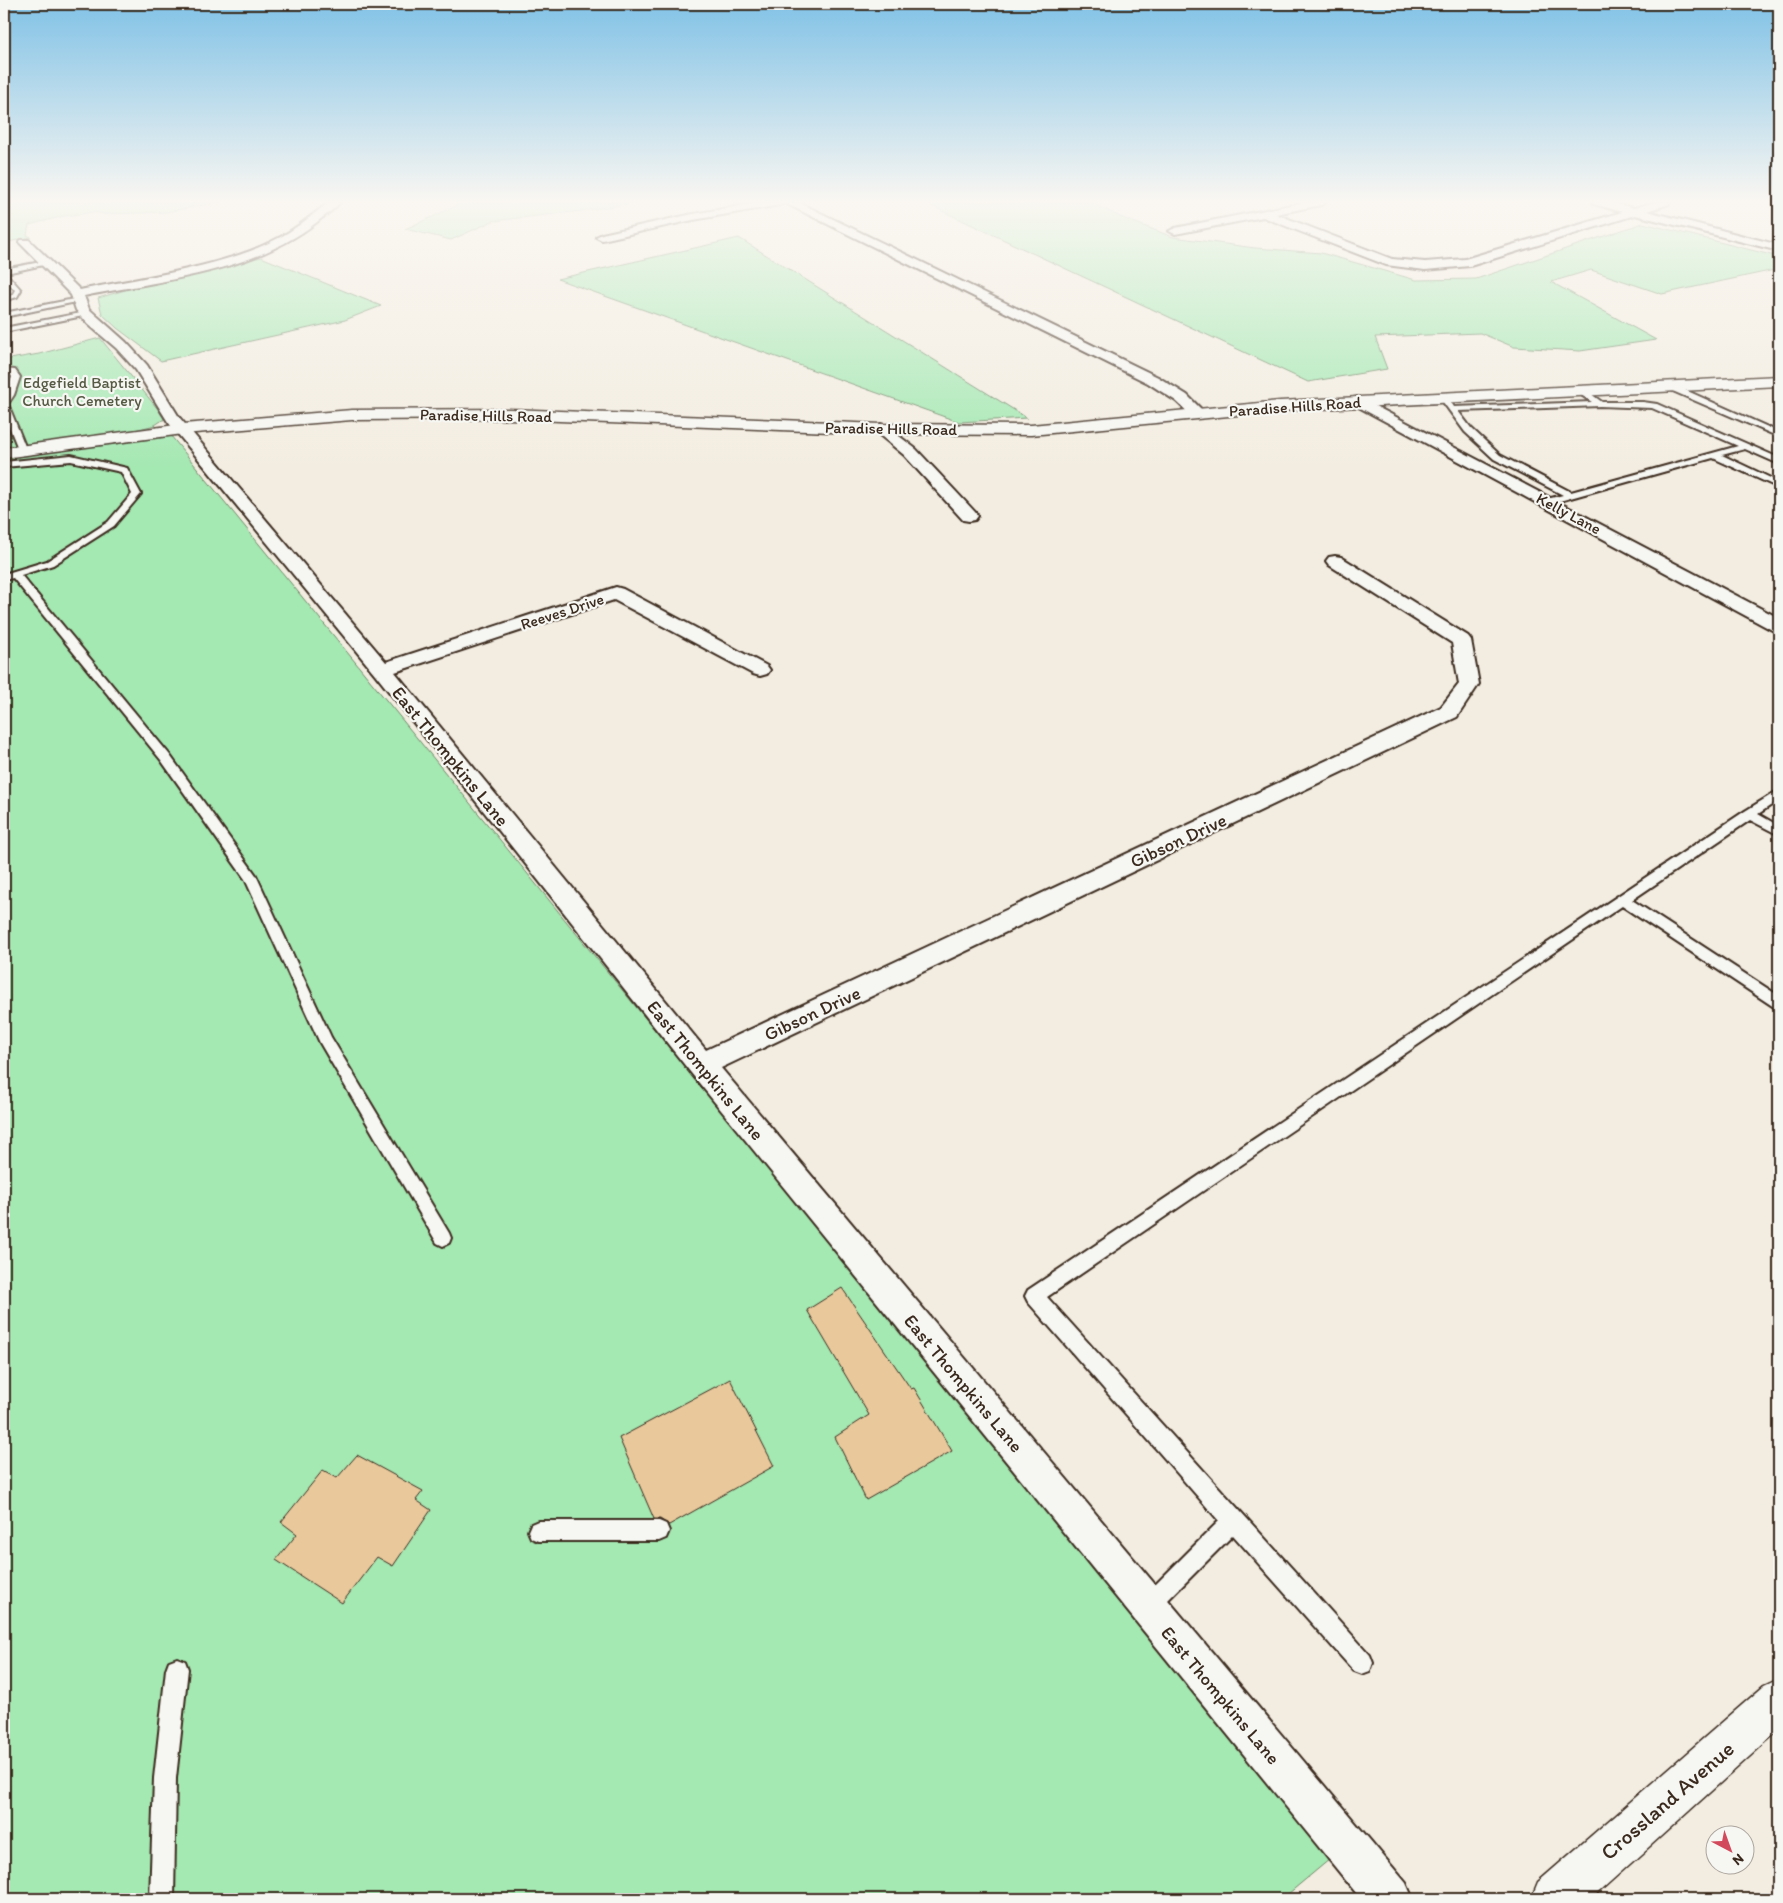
<svg xmlns="http://www.w3.org/2000/svg" width="1783" height="1903" font-family="Itim,sans-serif">
<rect width="100%" height="100%" fill="#f3ede1"/>
<filter id="ink" filterUnits="userSpaceOnUse"><feTurbulence type="fractalNoise" baseFrequency=".02" numOctaves="2"/><feDisplacementMap in="SourceGraphic" scale="10" xChannelSelector="R" yChannelSelector="G"/><feConvolveMatrix kernelMatrix="1 2 1 2 8 2 1 2 1" color-interpolation-filters="sRGB"/></filter>
<g filter="url(#ink)">
<path fill="#a4e8b2" stroke="#708968" d="M4 202H221L166 212 104 214 93 212 64 216 29 225 27 235 31 237 4 243Z
M461 202H638L581 211 493 221 451 240 405 229 452 208Z
M923 202H1090L1120 217 1173 237 1255 248 1321 253 1416 280 1476 279 1643 223 1779 257V269L1662 294 1591 270 1551 282 1656 340 1580 351 1514 347 1480 333 1375 337 1387 369 1308 382Z
M739 238 1027 418 959 422 557 279Z
M261 257 381 306 345 320 161 361 117 328 102 314 98 298 146 284Z
M100 338 157 408 164 419 155 425 127 432 4 448V360L39 354Z
M171 436 1330 1859 1282 1899H4V458Z"/>
<path fill="#e9c99c" stroke="#3b2a1e" d="M842 1288 911 1389 914 1388 952 1451 866 1500 835 1437 869 1415 807 1310Z
M730 1379 774 1466 669 1525 660 1519H654L619 1438Z
M357 1455 423 1491 416 1500 431 1510 393 1566 377 1557 342 1603 276 1560 297 1534 281 1522 323 1470 337 1478Z"/>
<g fill="none" stroke-linecap="round" stroke-linejoin="round">
<g stroke="#3b2a1e" stroke-width="4">
<path id="lane" d="M46 261 48 262V264L6 273 21 290 17 297 4 301V297L12 295 15 290 4 278V269Z
M79 298 81 299V301L4 317V313Z
M86 312 88 313V315L4 332V328Z
M4 369 15 370 20 377 14 395 8 404 27 451 23 454 19 451 4 414V399L12 377 10 374 4 373Z
M1668 385H1674L1779 432V437L1668 389Z
M1578 389H1584L1602 402H1643L1657 404 1779 458V464L1745 449 1722 455 1779 482V488L1713 458 1549 504H1543V500L1563 495 1494 459 1465 432 1440 398 1447 396 1454 407 1592 402 1578 393ZM1600 406 1652 408 1738 446 1571 492 1500 455 1471 428 1458 411Z
M71 455 127 468 141 494 114 526 53 565 21 575 169 754 256 875 331 1037 449 1233 451 1238 449 1243 443 1246 437 1243 320 1043 245 879 161 760 13 578 4 580V574L47 561 108 522 132 494 121 472 71 461 4 467V462Z
M1779 790V800L1758 814 1779 826V835L1750 820 1632 900 1779 996V1008L1774 1007 1622 906 1047 1297 1370 1655 1373 1663 1370 1671 1362 1674 1354 1671 1233 1535 1156 1612 1149 1615 1142 1612 1139 1605 1142 1598 1219 1521 1028 1302 1025 1296 1028 1290 1745 811Z
M538 1521H659L666 1524 669 1531 666 1538 659 1541H538L531 1538 528 1531 531 1524Z
M177 1658 185 1661 188 1669 176 1778 174 1899H150L154 1778 166 1669 169 1661Z"/>
</g>
<g stroke="#3b2a1e" stroke-width="4">
<path id="street" d="M329 202H340C334 210 325 215 317 222 252 273 163 280 84 296L89 309 126 342 147 365 179 417 386 662 616 587 623 589 767 666 770 670 767 674 760 676 753 674 614 600 395 672 706 1050 1441 707 1459 684 1452 643 1329 565 1326 561 1329 557 1335 556 1341 557 1468 636 1471 640 1479 684 1457 717 721 1068 1406 1883 1413 1899H1361L691 1073 375 674 168 422 136 370 116 348 88 324 76 310 71 295 19 242 21 240H29L80 290C143 277 236 266 289 232 303 223 316 212 329 202Z
M763 202H798L1158 377 1187 395 1206 414 1203 417H1193L1176 401 1148 383 785 203 780 205 693 220 602 240 596 237 602 234 693 214Z
M1306 202H1326L1321 205 1276 214 1392 259 1425 262 1465 259 1622 212 1594 204 1593 202H1610L1634 208 1655 202H1670L1669 204 1647 211 1779 245V251L1635 215 1470 266 1425 270 1386 265 1263 217 1175 234 1169 231 1175 228Z
M1358 397 1779 618V632L1772 630 1353 404 1351 401 1353 398Z
M881 424 886 426 916 449 975 512 978 516 975 520 969 521 963 520 904 455 876 432 873 429 876 426Z"/>
</g>
<g stroke="#3b2a1e" stroke-width="3">
<path id="secondary" d="M1779 376V386L1280 411 1031 435 881 434 510 419 352 420 183 434 4 458V448L183 424 352 410 510 409 881 424 1031 425 1280 401Z
M1779 1679V1730L1591 1899H1531L1538 1882 1764 1686Z"/>
</g>
<use href="#lane" fill="#f6f6f2" fill-rule="evenodd"/>
<use href="#street" fill="#f6f6f2" fill-rule="evenodd"/>
<use href="#secondary" fill="#f6f6f2" fill-rule="evenodd"/>
</g>
</g>
<linearGradient id="sky" x2="0" y2="1"><stop stop-color="#81c2e6"/><stop offset="0.43" stop-color="#faf7f2"/><stop offset="1" stop-color="#faf7f2" stop-opacity="0"/></linearGradient>
<rect width="1783" height="468" fill="url(#sky)"/>
<g text-anchor="middle" stroke-width="4.5" stroke-linejoin="round" paint-order="stroke">
<g font-size="16" fill="#555a43" stroke="#f6f6f2">
<text x="82" y="388">Edgefield Baptist<tspan x="82" dy="18">Church Cemetery</tspan></text>
</g>
<g font-size="16" fill="#3b2a1e" stroke="#f6f6f2">
<text transform="translate(1295 406) rotate(-4)" y="6">Paradise Hills Road</text>
<text transform="translate(486 415) rotate(1)" y="6">Paradise Hills Road</text>
<text transform="translate(891 428) rotate(1)" y="6">Paradise Hills Road</text>
<text transform="translate(1569 513) rotate(28)" y="6">Kelly Lane</text>
<text transform="translate(562 611) rotate(-18)" y="6">Reeves Drive</text>
</g>
<g font-size="19" fill="#3b2a1e" stroke="#f6f6f2">
<text transform="translate(451 756) rotate(51)" y="7">East Thompkins Lane</text>
<text transform="translate(1178 840) rotate(-25)" y="7">Gibson Drive</text>
<text transform="translate(812 1013) rotate(-25)" y="7">Gibson Drive</text>
<text transform="translate(706 1070) rotate(51)" y="7">East Thompkins Lane</text>
<text transform="translate(964 1383) rotate(50)" y="7">East Thompkins Lane</text>
<text transform="translate(1221 1695) rotate(50)" y="7">East Thompkins Lane</text>
</g>
<g font-size="22" fill="#3b2a1e" stroke="#f6f6f2">
<text transform="translate(1667 1800) rotate(-41)" y="8">Crossland Avenue</text>
</g>
</g>
<rect width="1783" height="1903" fill="none" stroke="#f6f6f2" stroke-width="20"/>
<rect x="10" y="10" width="1763" height="1883" fill="none" stroke="#3b2a1e" stroke-width="2" filter="url(#ink)"/>
<g transform="translate(1730 1850) rotate(139)"><circle r="24" fill="#f6f6f2" stroke="#aba49d"/>
<path d="M0-4L9 19L0 12L-9 19Z" fill="#d1495b"/>
<text y="-8" font-size="14" font-weight="bold" text-anchor="middle" fill="#3b2a1e">N</text>
</g>
</svg>
